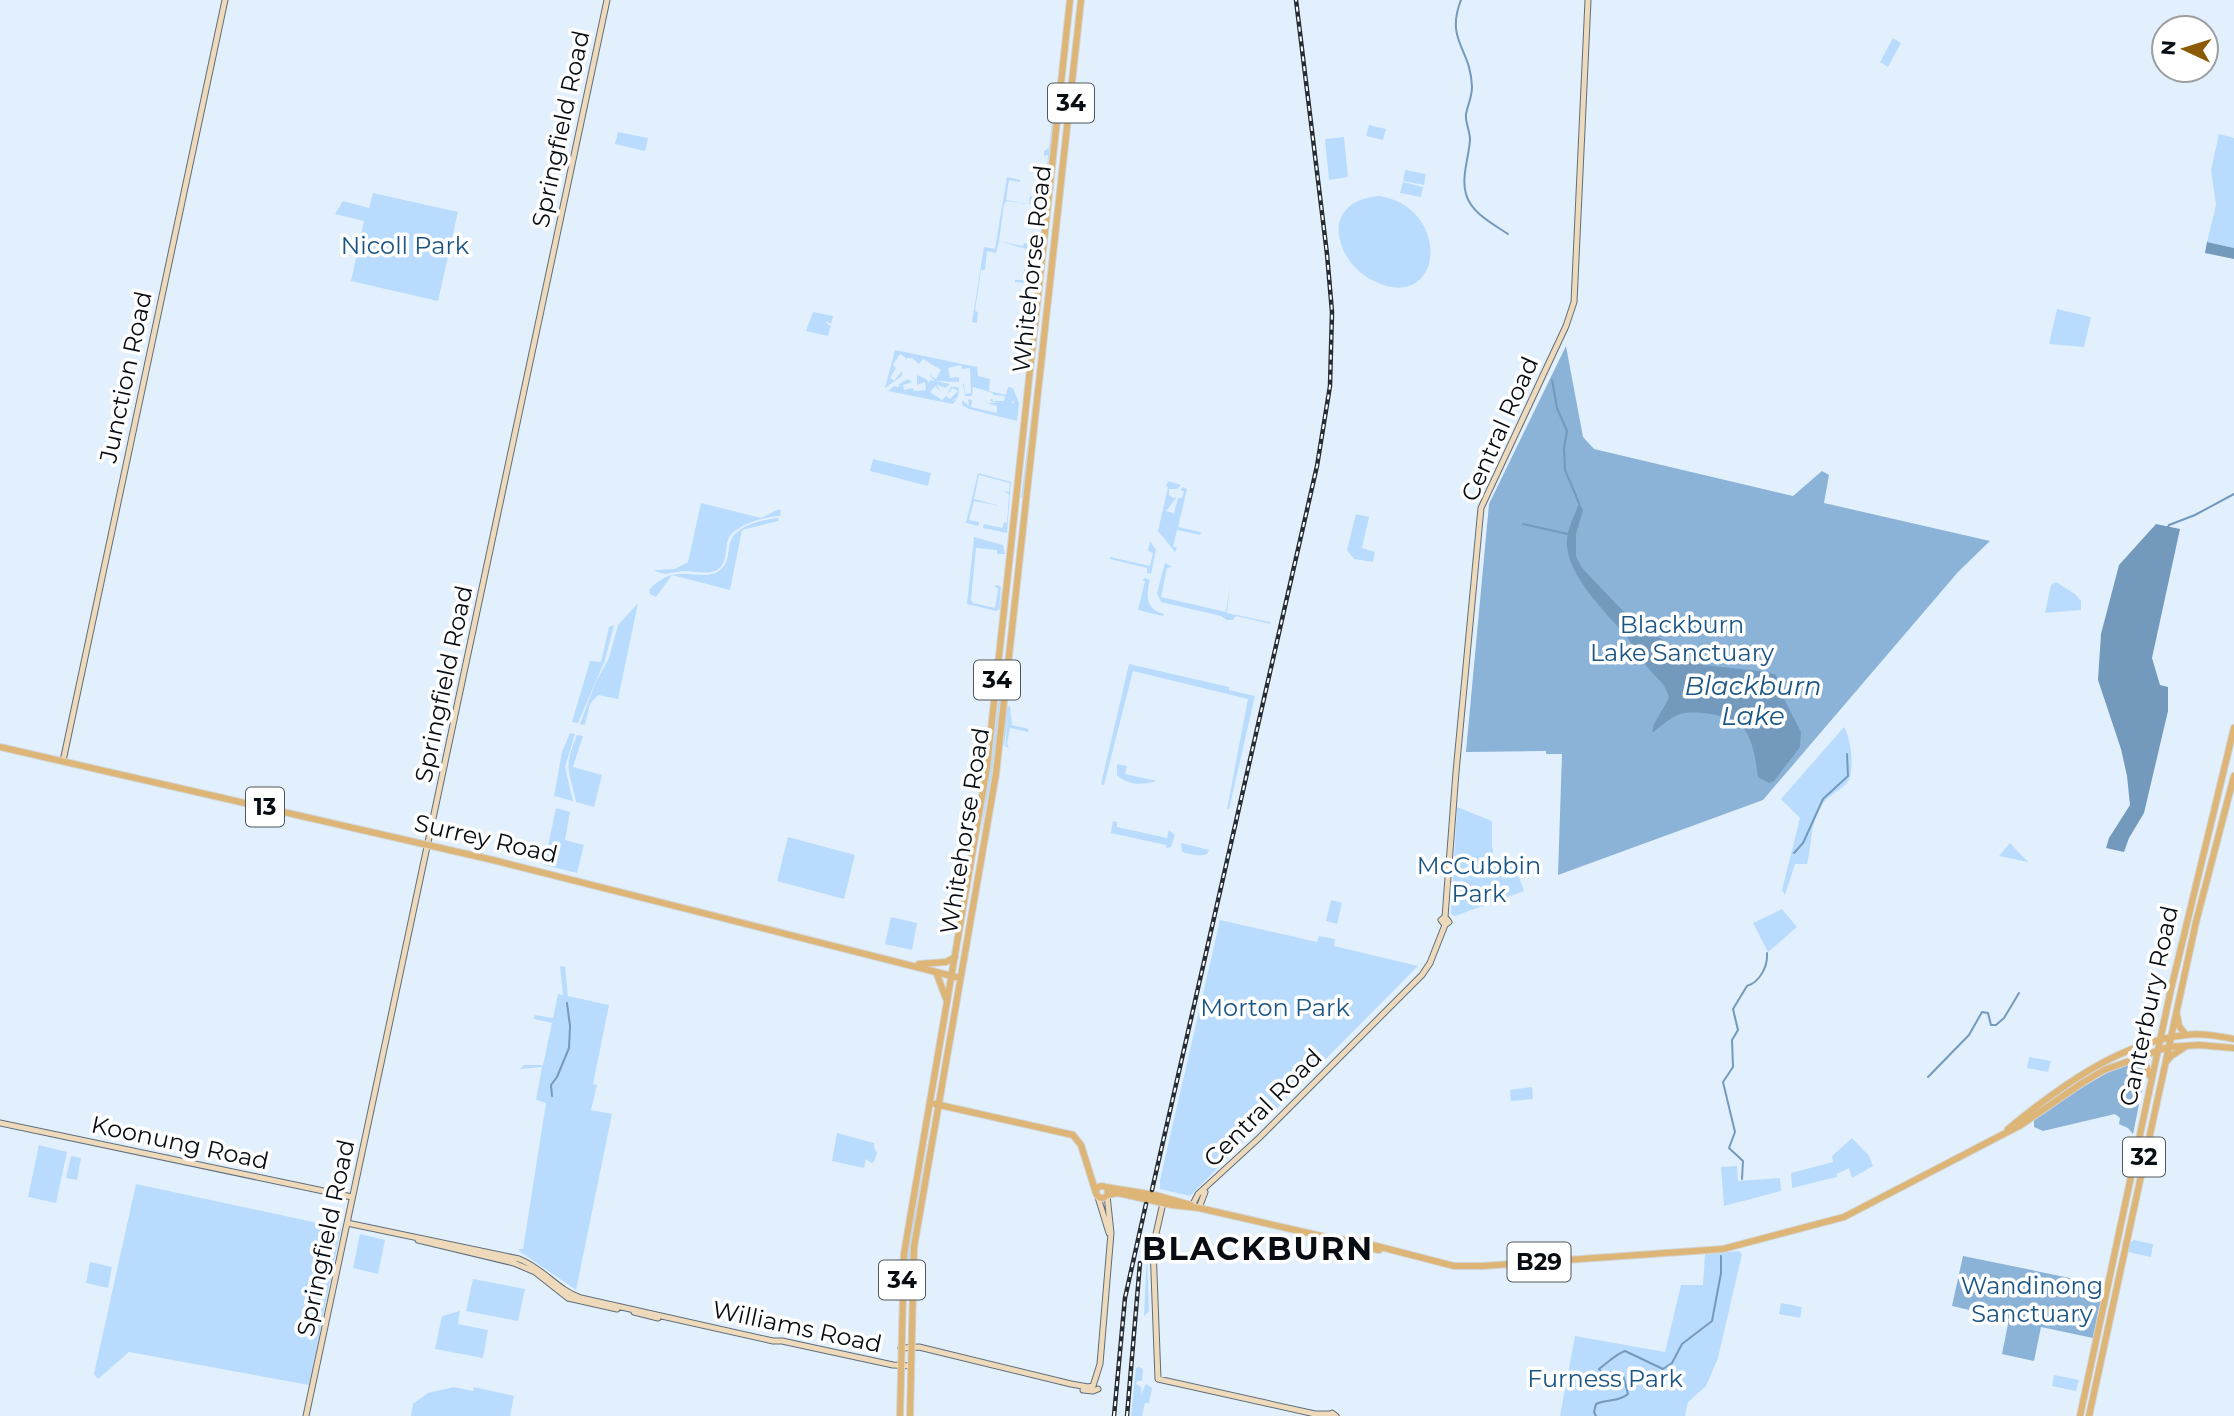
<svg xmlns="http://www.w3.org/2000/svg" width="2234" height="1416" font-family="Montserrat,sans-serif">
<rect width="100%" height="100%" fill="#e2f0fd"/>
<path fill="#b9dcfe" d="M1893 38 1901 43 1888 67 1880 62Z
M1052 120 1053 121 1044 200 1040 189 1045 186 1048 155 1044 156V151L1049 148Z
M1369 125 1386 129 1383 140 1366 136Z
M618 132 648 138 645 151 615 144Z
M2219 134 2234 138V248L2207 242 2216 205 2211 170Z
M1344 137 1348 177 1329 180 1325 139Z
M1405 170 1426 174 1424 185 1403 181Z
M1007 177 1020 180V182L1009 180 1006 200 1029 204 1030 196 1033 197 1032 208 1030 204 1007 201 1004 204 999 241 1023 246 1024 243 1028 244 1024 283 1015 282V280H1023L1026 249 999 241 996 253 987 251 985 270H981L975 311 978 312 977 323 972 322 984 247 995 249Z
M1403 182 1423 187 1421 197 1400 193Z
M373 193 458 212 438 301 351 281 364 221 335 214 343 201 369 208Z
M1379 196C1455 207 1443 321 1368 278 1355 270 1343 255 1340 240 1333 212 1354 198 1379 196Z
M2057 309 2091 317 2084 347 2049 344Z
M813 312 833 316 831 324 826 321 827 324 831 326 828 336 806 331Z
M895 350 977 367 978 376 990 379 989 391 1006 395 1008 387 1013 388 1019 403 1017 421 969 409 962 405V400L969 406 968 399 972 400 971 407 997 413V406L987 403H1014L1012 400V403C1004 404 997 403 990 401L992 398 993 401H1004L1005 396 993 395V393L973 387 972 396H965L963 384 964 383 965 394 971 393 970 368 962 369 961 365 948 368 950 378 959 377V382L935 381 930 376 933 372 931 376 936 379 941 370 923 359 919 364 912 358H907L904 361 906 358 900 354 893 365 896 368 890 378 894 381 902 371V376L885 388Z
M917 375 926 379 929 383 930 380 950 384 945 388 936 384 941 392 935 386 930 392 942 400 946 396 950 399 958 391 953 388 947 394 951 387H957L959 389 958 397 951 402 957 399 953 404 888 391 894 386 899 387V384L908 379 912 382 903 385 904 390 913 388 914 391 926 390 925 382 917 385Z
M1035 384 1023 497 1021 498Z
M873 459 931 473 928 486 870 471Z
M978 473 1011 482 1007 533 983 528 984 524 1002 528 1004 523 1007 522 1009 494 1003 491 1009 492 1010 483 979 475 974 499 1000 506 974 501 969 520 979 522 978 526 966 523Z
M1168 481 1181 485 1177 489H1169V495L1173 498 1177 497 1166 511 1174 513 1178 498H1182L1184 491H1181L1182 487 1187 489 1178 527 1201 532 1200 535 1177 530 1173 546 1177 548 1175 552 1158 531 1168 487 1166 486Z
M701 503 761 518 777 510H781L780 516C767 516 733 525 728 540 725 550 727 564 717 570 708 575 694 571 684 571 671 572 665 577 654 570L675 569 688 562Z
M1356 514 1369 517 1362 548 1375 552 1373 562 1354 559 1347 550Z
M779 518 778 521 742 530 730 590 672 575 656 597 650 594 649 590C677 559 701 585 720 570 730 563 727 550 731 540 737 525 764 519 779 518Z
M974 537 1003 545 1005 554H997V550L976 548 971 600 973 603 995 608 998 589 994 586 997 585 1001 587 999 609 1002 588 1003 591 999 612V609L996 611 967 604Z
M1150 541 1156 550 1151 574 1147 573V568L1110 559V557L1150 566 1153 553 1148 551Z
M1165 563 1172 567 1167 568 1161 597 1226 612 1230 585 1227 613 1270 622 1271 624 1236 616 1233 620H1227L1221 616 1161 602 1157 593Z
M1145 578 1150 580C1146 595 1145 609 1164 614L1163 616 1138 610 1145 581 1142 580Z
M2056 582 2075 594 2081 601V610L2045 613 2051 585Z
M638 603 618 699 598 695 590 704 585 725 580 724 595 684 609 658 618 625Z
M614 625 605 660 578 723 572 722 590 661 601 662 609 627Z
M1008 632 992 775 980 838Z
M1129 664 1229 687V690L1255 696 1229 809H1227L1248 699 1133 671 1104 785 1101 784Z
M1010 706 1012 725 1029 729 1028 732 1010 728 1007 744 1009 748 1005 746 1009 710 1004 746 1003 745 1007 707Z
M1844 727C1851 738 1856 774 1846 784 1838 792 1827 796 1821 806 1810 824 1812 844 1807 864H1795L1785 895 1782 890 1800 818 1781 799Z
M570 733 575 734 565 767 573 801 554 796 562 752Z
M577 735 583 736 573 767 602 775 594 807 576 802C569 767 563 770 577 735Z
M1117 764 1127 766 1125 774 1157 781C1144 785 1128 786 1117 775Z
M1457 807 1492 821V846L1495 861 1508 857 1513 860 1524 891 1455 916 1451 914Z
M556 808 570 812 565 840 584 845 577 873 544 865Z
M1113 821 1117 822V827L1167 838 1169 830 1175 835 1171 847 1166 848V845L1111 833Z
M788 837 855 855 844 899 777 881Z
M1181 843 1209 850 1207 854C1199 857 1190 854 1182 852Z
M2010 843 2028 862 1999 856Z
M1331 900 1342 903 1337 924 1326 921Z
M1782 909 1797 927 1768 952 1753 923Z
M891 917 917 923 912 950 885 944Z
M1220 920 1317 942 1319 936 1335 939 1334 946 1418 966 1190 1196 1160 1189V1180Z
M560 966 565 967 568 996 609 1005 593 1084 597 1085 591 1110 612 1114 576 1290 519 1251V1249H523L546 1103 536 1100 542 1067 520 1069 524 1065H543L552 1023 534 1019 535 1015 553 1018 558 994 563 995Z
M2029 1057 2051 1061 2048 1072 2027 1068Z
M1532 1087 1533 1099 1511 1101 1510 1090Z
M934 1111 907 1282 905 1340 908 1248Z
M837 1133 874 1143V1147L877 1153 874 1162 871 1163 866 1159 864 1168 832 1161Z
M1852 1138 1869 1156 1873 1166 1852 1178 1849 1168 1837 1174V1177L1792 1188 1791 1173 1833 1162 1832 1156Z
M39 1145 67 1152 56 1203 28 1197Z
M71 1156 81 1158 77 1180 66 1178Z
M1737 1166 1738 1181 1780 1178 1781 1191 1724 1206 1721 1167Z
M136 1184 341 1228 309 1385 129 1352 98 1379 94 1374Z
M360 1234 385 1240 378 1274 353 1268Z
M2134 1240 2153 1244 2151 1257 2128 1252 2130 1243Z
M1739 1251 1742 1254 1718 1358 1706 1386 1688 1402 1685 1416H1560L1575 1336 1665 1352 1681 1285H1703L1705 1254Z
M1147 1253 1149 1311 1144 1316Z
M90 1262 112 1267 108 1288 86 1283Z
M473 1279 525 1289 518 1321 466 1311Z
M1781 1303 1802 1307 1800 1318 1779 1314Z
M460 1311 458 1324 488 1330 483 1358 435 1349 442 1316Z
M1139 1367 1143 1369 1142 1381H1137L1136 1384 1141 1387V1394L1146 1384 1152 1388 1149 1403H1145L1142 1416H1131L1136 1368Z
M2054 1375 2079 1380 2076 1391 2052 1386Z
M454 1387 473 1391 474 1387 514 1396 510 1416H411L413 1404 428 1393Z"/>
<path fill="#8bb2d7" d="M1566 346 1583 437 1594 449 1793 496 1822 471 1829 475 1824 503 1990 541 1958 572 1763 800 1558 875 1562 754H1546V751L1466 752 1489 504Z
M2130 1062 2142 1065 2145 1075 2133 1134 2128 1128 2119 1124 2120 1118 2115 1114 2043 1131 2034 1127V1120C2065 1098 2095 1077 2130 1062Z
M1963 1256 2104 1285 2093 1338 2041 1327 2034 1361 2002 1354 2009 1319 1952 1306Z"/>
<path fill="#7399bd" d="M2207 242 2234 248V259L2205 253Z
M1579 503 1583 510 1576 534V556L1582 568 1622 610 1696 664 1767 672 1776 675 1782 695 1801 732 1800 747 1774 781 1769 783 1758 777C1756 763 1754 746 1747 733 1736 716 1704 711 1685 713 1672 715 1663 725 1652 733L1654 724 1669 698C1665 681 1654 677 1645 664 1638 656 1634 646 1627 637 1606 612 1559 569 1568 533 1570 523 1576 513 1579 503Z
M2156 524 2180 529 2152 658 2160 685 2168 687V711L2144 813 2129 838 2124 852 2106 848 2109 838 2130 805 2127 776 2121 749 2098 680 2101 634 2119 565Z"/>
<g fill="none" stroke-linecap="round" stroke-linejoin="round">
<path stroke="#7399bd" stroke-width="2" d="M1461 0C1445 41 1471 48 1472 87 1472 97 1468 104 1466 114 1465 122 1470 131 1470 140 1469 156 1461 178 1466 194 1471 213 1493 224 1508 234
M1552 380 1557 408 1567 431 1564 448 1565 470 1579 503
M1523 524 1568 534
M2167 529 2169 525 2195 515 2234 494
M1794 853 1803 843 1823 799 1848 776 1847 754
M1928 1077 1969 1035 1982 1012 1988 1013 1991 1025H1996L2004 1018 2019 993
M552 1096 551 1085 557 1077 569 1048 570 1026 567 1003
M1742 1179 1743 1161 1729 1148 1735 1132 1723 1082 1733 1067 1732 1040 1738 1030 1733 1009 1747 986C1760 982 1768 966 1767 953
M1596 1416 1594 1412 1596 1404C1607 1399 1619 1402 1628 1394L1623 1375 1612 1372 1603 1374 1599 1369C1607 1363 1616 1354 1625 1351L1663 1369 1672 1363 1682 1344 1712 1321 1721 1273V1256"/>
<g stroke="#5f6e7c" stroke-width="7">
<path id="secondary" d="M63 761 225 0
M1445 917 1441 920 1445 925 1449 922 1445 917 1456 772 1481 508 1566 326 1574 302 1588 0
M0 1123 352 1197
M1097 1194 1109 1233
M1163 1203 1153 1247 1158 1379 1315 1414H1329
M1192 1206 1198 1194 1259 1138 1422 975 1430 963 1445 925
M1199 1208 1205 1192
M347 1223 519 1259C543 1268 557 1290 581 1298L773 1341H782L893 1365 911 1366
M418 1240 514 1263 535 1272 568 1298 617 1309
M634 1312 658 1318
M901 1348 919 1347 1071 1384 1088 1387 1093 1386 1100 1364 1111 1233 1107 1195
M1083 1390 1093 1391 1098 1389
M306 1416 607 0
M1328 1416 1332 1413 1336 1416"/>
</g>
<g stroke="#d2d3d4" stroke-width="8">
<path id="primary" d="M0 747 493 860 956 977
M919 964 946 962 955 957
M936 972 947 1001
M2177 1015 2179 1026 2186 1035
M2132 1059 2146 1066 2150 1076
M2166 1062 2171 1056 2185 1047
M935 1104 1073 1135 1081 1145 1096 1193
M2008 1129C2058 1088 2120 1042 2186 1035 2202 1033 2218 1036 2234 1039
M1096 1192a6 6 0 1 1 12 0a6 6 0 1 1-12 0Z
M1105 1187 1155 1195 1191 1205
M1107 1195 1118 1193 1172 1205 1199 1208 1330 1238 1361 1242 1454 1266H1482L1723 1249 1844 1217 2021 1125 2082 1083 2104 1070 2168 1047 2199 1045 2234 1048
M1342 1242 1379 1250
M900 1416 904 1254 987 767 1070 0
M910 1416 914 1247 996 774 1081 0
M2080 1416 2171 989 2234 728
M2089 1416 2196 922 2234 776"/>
</g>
<use href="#secondary" stroke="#eedabb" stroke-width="5"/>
<use href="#primary" stroke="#ddb576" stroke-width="6"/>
<g stroke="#252c33" stroke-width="4.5">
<path id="rail" d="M1152 1190 1317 466 1330 386 1332 312 1327 254 1296 0
M1114 1416 1125 1298 1146 1204
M1127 1416 1140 1263"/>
</g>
<use href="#rail" stroke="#fff" stroke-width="2" stroke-dasharray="5" stroke-linecap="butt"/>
</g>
<g text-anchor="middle" stroke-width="7" stroke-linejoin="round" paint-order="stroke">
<g fill="#fff" stroke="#515659" stroke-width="2">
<rect x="1048" y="83.5" width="46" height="39" rx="5"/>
<rect x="974" y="660.5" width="46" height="39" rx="5"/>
<rect x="246" y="787.5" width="38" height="39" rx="5"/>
<rect x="2123" y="1137.5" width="42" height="39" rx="5"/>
<rect x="1507.5" y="1242.5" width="63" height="39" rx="5"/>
<rect x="879" y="1260.5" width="46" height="39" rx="5"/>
</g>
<g font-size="23" font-weight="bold" fill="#070d12">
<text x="1071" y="111">34</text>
<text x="997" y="688">34</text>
<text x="265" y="815">13</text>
<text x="2144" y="1165">32</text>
<text x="1539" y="1270">B29</text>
<text x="902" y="1288">34</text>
</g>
<g font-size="24" fill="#070d12" stroke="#fff">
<text transform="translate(561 129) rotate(-78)" y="8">Springfield Road</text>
<text transform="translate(1032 269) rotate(-84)" y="8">Whitehorse Road</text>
<text transform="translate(126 377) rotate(-78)" y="8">Junction Road</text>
<text transform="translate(1500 429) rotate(-66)" y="8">Central Road</text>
<text transform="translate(444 684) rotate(-78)" y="8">Springfield Road</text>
<text transform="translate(965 831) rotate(-81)" y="8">Whitehorse Road</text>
<text transform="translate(486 839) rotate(13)" y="8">Surrey Road</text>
<text transform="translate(2149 1006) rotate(-78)" y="8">Canterbury Road</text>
<text transform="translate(1263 1108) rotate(-45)" y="8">Central Road</text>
<text transform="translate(180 1143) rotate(12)" y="8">Koonung Road</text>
<text transform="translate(326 1238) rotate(-78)" y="8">Springfield Road</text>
<text transform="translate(797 1327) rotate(12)" y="8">Williams Road</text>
</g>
<g font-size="24" fill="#1a5585" stroke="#fff">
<text x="405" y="254">Nicoll Park</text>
<text x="1682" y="633">Blackburn<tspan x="1682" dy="28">Lake Sanctuary</tspan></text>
<text x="1479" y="874">McCubbin<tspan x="1479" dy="28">Park</tspan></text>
<text x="1275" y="1016">Morton Park</text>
<text x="2032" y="1294">Wandinong<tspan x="2032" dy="28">Sanctuary</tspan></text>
<text x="1605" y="1387">Furness Park</text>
</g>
<g font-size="26" font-style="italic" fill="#1c5786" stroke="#fff">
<text x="1753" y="695">Blackburn<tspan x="1753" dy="30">Lake</tspan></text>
</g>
<g font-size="32" font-weight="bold" letter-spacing="2" fill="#070d12" stroke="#fff">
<text x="1258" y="1260">BLACKBURN</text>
</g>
</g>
<g transform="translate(2185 49) rotate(274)"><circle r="33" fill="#ffffff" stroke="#9c9ea0" stroke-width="2"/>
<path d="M0-5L12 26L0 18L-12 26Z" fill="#8c5a05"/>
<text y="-10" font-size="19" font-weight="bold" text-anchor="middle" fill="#070d12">N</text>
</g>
</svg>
